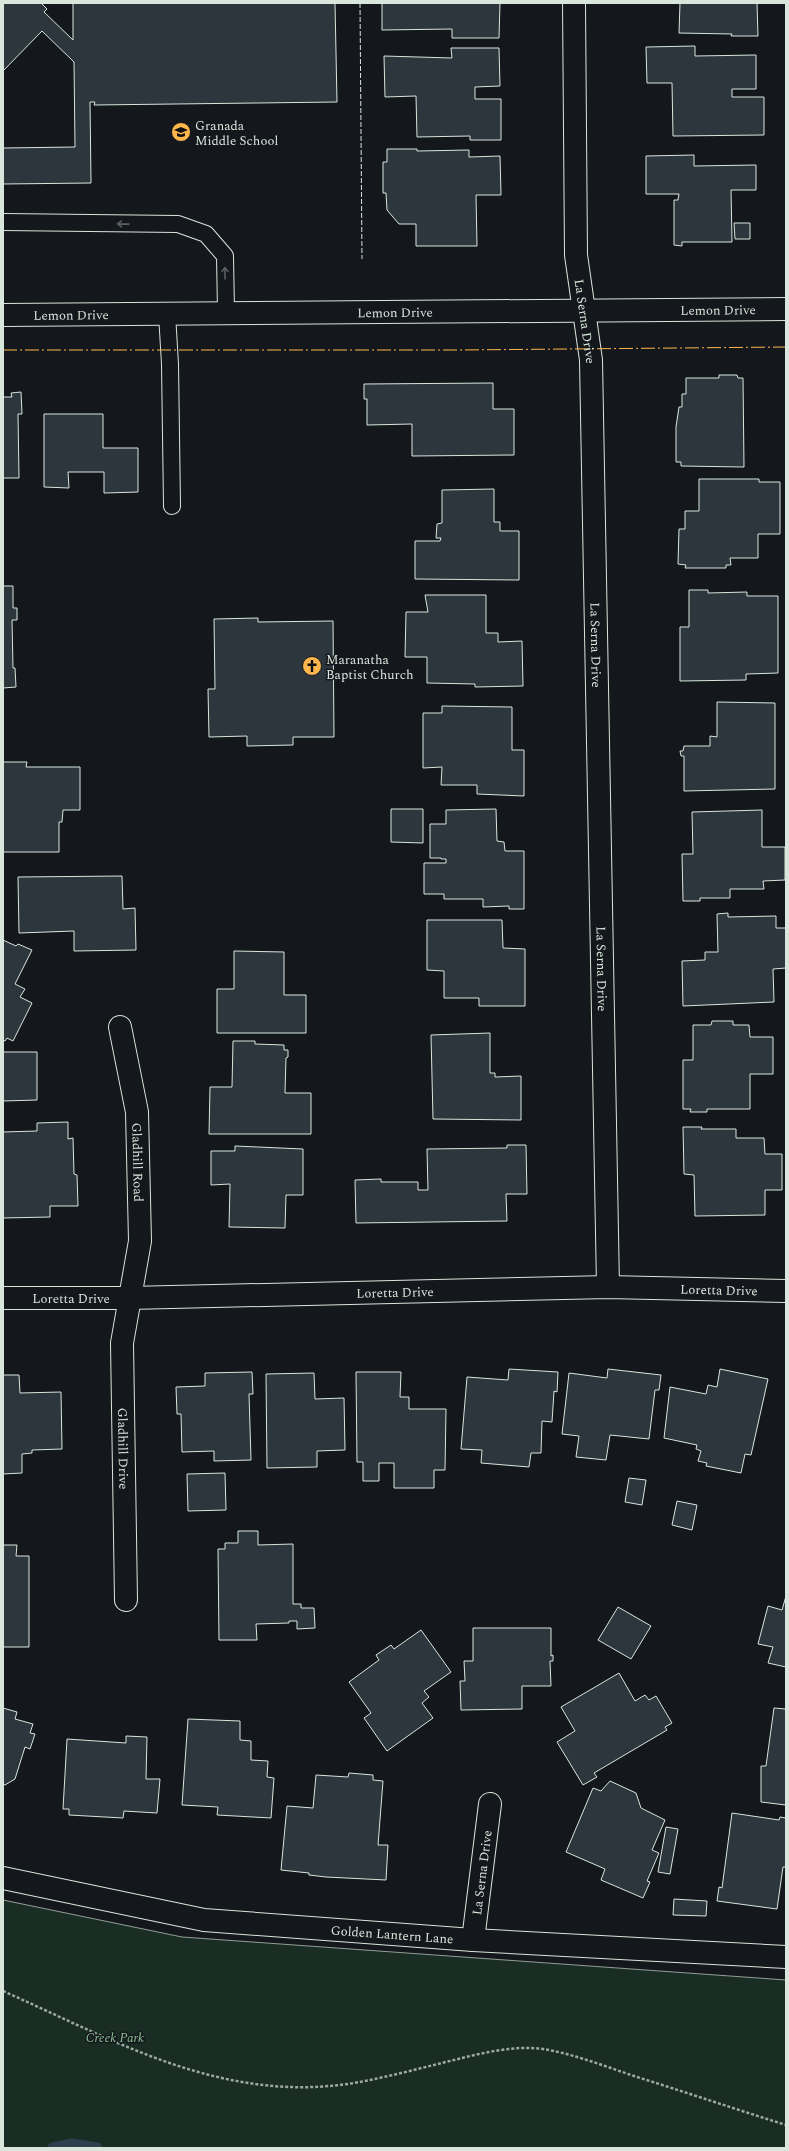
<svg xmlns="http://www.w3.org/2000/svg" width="789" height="2151" font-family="Spectral,serif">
<rect width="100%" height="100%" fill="#14181c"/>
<path fill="#1a2d24" stroke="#939e99" d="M3 1900 182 1937 786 1980V2148H3Z"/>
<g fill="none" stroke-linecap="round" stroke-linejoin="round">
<path stroke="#2f3f4d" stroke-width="11" d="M53 2148 72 2144 97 2148"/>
</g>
<path fill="#2c363c" stroke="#d8e6dc" d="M3 3H41L47 9 44 12 73 40V3H335L337 102 94 105 95 102H90L91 183 3 184V148L75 147 74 62 42 31 3 71Z
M382 3H500L499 38H452V29L382 30Z
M680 3H757L758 36H731L732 34 679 33Z
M695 46V56L756 55V89H732V97H764V135L673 136 672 83H647L646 47Z
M451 48H499L500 86 475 87V99H501V140H470V136L417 137 416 96 385 97 384 56 452 58Z
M387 149H417V151L469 150V157L500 156 501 195H476L477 246H416V224H399L387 210 386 193H383V162H387Z
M694 155V166L756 165V190H731L732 242H682V246L674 245V200H678L679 194H646V156Z
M734 223H750V239H735Z
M719 375H737L738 378H743L744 467 681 466V462H676V427L679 407H682V394H686V378H719Z
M493 383V409H514V455L412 456V424L367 425V399H364V384Z
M21 392 22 414H18L19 478H3V397H12L11 393Z
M44 414H103V448H138V492L104 493V472H68L69 488 44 487Z
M699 479H759V482H780V534H758V558H730L731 565H726V568H685L686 565 678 564 679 529H685V511H699Z
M494 489V522H500V531H519V580L415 579V541H440L441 538H436L437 524 442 523V490Z
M3 586H13V608H17V620H12L13 668H15L16 687 3 688Z
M689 590H708V593L747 592V596H778V673L746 674V680L680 681V627H689Z
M425 595H486V633H498V642L522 641 523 686 475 687V684L427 683V657H405L406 612H428Z
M258 618V622L333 621 334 737H293V745L247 746V736L209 737 208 689H215L214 619Z
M717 702 775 703V789L684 791V756H681L680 751H683L684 746H710V736L717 737Z
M442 706 512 707V750H524V796L477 794V785H441L442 767 423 768V713H442Z
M3 762H27L26 767H80V810H63L62 822H59V852H3Z
M391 809H423V843L391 842Z
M496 809 497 841 504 842 505 851H524V909H509V906L483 907V899H444V894H424V863H446V859H441V858H430V824H446V810Z
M762 810V847H785V880L763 881 764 889H730V898H700V901H683L682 854H693L692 812Z
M122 876 123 909 135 908 136 950 74 951V931L19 933 18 877Z
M728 913V917L776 916V928H786V968L773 969 774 1002 683 1006 682 961 705 960V952H718L717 914Z
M427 920H502L503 948 525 949V1006H479V998H444V971L427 970Z
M3 940 16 946 18 944 32 950 15 984 25 989 20 997 32 1003 13 1041 7 1038 5 1041 3 1040Z
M234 951 284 952V995H306V1033H217V989H234Z
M712 1021H733V1025H749L750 1037H773V1074H750V1109H707V1112H690L691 1109H683V1060H693V1025H711Z
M490 1033V1073H495V1077L521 1076V1120L433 1119 431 1035Z
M233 1041H255V1044L284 1045V1050H288V1057L286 1058 285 1093H311V1134H209L210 1087H232Z
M3 1052H37V1100L3 1101Z
M68 1122V1139L73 1138 74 1174 77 1175 78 1206H50V1217L3 1218V1132L37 1131V1123Z
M683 1127H702L701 1129H736V1138H764L765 1154H782V1190H765V1215L695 1216 694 1175 684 1174Z
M507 1145H526L527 1194H506L507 1221 356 1223 355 1180 381 1179V1182H418V1190H428L427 1149 507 1148Z
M235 1146 303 1149V1195H286L285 1228 229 1227 230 1184 211 1185V1151H235Z
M509 1369 558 1372 557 1392 554 1391 552 1422 542 1421 541 1453H531L529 1467 481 1463 482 1450 461 1449 467 1377 508 1380Z
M608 1369 661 1375 659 1390H655L649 1439 610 1435 606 1460 576 1457 579 1436 562 1434 569 1373 607 1378Z
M720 1369 768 1379 751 1455 745 1454 741 1473 706 1466 707 1463 698 1461 701 1451 696 1449 697 1445 664 1438 670 1387 706 1394 708 1385 717 1387Z
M252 1372 253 1394H249L251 1460 214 1461V1451L182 1452 181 1414H177L176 1387 205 1386V1373Z
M356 1372H401L400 1397H409V1409H446L445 1470H434V1488H394V1463H379V1481H363V1462H357Z
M314 1373 315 1399 344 1398 345 1450 317 1451V1467L267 1468 266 1374Z
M3 1375H19L20 1393 61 1392 62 1449 32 1450V1453L22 1454V1473L3 1474Z
M225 1473 226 1510 188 1511 187 1474Z
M629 1478 646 1480 642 1505 625 1502Z
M677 1501 697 1505 692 1530 672 1525Z
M238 1531H258V1545L293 1544V1604H301V1608H314L315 1628 297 1629V1621H289V1623L256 1624 257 1640H219L218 1549H225V1543H238Z
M3 1545H17L16 1556H29V1647H3Z
M786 1596V1667L768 1663 773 1647 758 1644 768 1606 782 1610Z
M618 1607 651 1626 631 1659 598 1640Z
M473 1628H551V1656L553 1655V1661H550L551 1686H522V1709L461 1710 460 1681H465L464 1661H473Z
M421 1630 451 1672 424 1691 429 1697 422 1703 433 1718 387 1751 364 1718 371 1713 349 1682 379 1660 376 1655 391 1645 394 1649Z
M619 1673 635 1701 645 1695 649 1700 656 1696 672 1723 665 1727 667 1730 594 1773 597 1777 583 1785 557 1742 575 1731 561 1707Z
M3 1708 17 1712 15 1719 33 1724 30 1733 35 1734 30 1749 25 1747 15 1779 5 1785 3 1784Z
M774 1708 786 1709V1805L761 1802V1766H766Z
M188 1719 240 1721V1740L251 1741V1760L268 1761 267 1777 274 1778 271 1818 217 1815 218 1807 182 1805Z
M126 1736 147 1737 146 1779H160L157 1813 124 1811 123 1818 69 1815V1809H63L67 1739 126 1743Z
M349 1773 373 1775V1780L383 1781 378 1845H388L386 1880 326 1877 309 1875V1873L281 1870 287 1806 313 1808 316 1775 348 1777Z
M610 1781 636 1793 641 1808 665 1820 652 1850 659 1853 647 1881 650 1882 643 1898 601 1880 605 1869 566 1852 593 1788 601 1791Z
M732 1813 779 1820 780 1817 786 1818V1867H783L777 1909 717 1901 719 1887 722 1888Z
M666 1827 678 1829 670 1874 658 1872Z
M674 1899 707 1901 706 1916 673 1915Z"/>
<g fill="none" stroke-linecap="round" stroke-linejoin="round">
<g stroke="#d8e6dc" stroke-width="18">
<path id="service" d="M3 222 178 224 206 234 225 256 226 311
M167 314 170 364 172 506"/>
</g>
<g stroke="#d8e6dc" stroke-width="24">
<g id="minor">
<path id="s1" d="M574 3 576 255 591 360 608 1287"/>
<path id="s2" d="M3 315 786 309"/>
<path id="s3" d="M120 1027 137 1112 140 1241 122 1343 126 1600"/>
<path id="s4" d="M3 1298H129L608 1287 786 1291"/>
<path id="s5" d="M3 1878 204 1920 473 1940 786 1957"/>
<path id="s6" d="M473 1940 490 1804"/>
</g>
</g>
<path stroke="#9da8a2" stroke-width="2.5" stroke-dasharray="3 2" stroke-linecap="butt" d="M3 1991C118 2042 223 2104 354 2083 388 2077 421 2068 454 2060 482 2053 514 2045 543 2049 574 2054 604 2066 634 2076 685 2092 735 2109 786 2125"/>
<use href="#service" stroke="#14181c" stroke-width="16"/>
<use href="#minor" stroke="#14181c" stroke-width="22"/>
<path stroke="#d8e6dc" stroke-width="1" stroke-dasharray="5 2" stroke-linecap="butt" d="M360 3 362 259"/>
<path stroke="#ffb74d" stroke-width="1" stroke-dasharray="14 3 2 3" stroke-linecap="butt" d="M3 350H459L786 347"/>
</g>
<defs><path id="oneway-shaft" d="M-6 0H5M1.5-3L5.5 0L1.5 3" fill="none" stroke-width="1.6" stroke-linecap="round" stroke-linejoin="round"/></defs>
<g stroke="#59605f">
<use href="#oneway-shaft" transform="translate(123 224) rotate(-179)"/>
<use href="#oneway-shaft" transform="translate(225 273) rotate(-91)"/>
</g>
<defs>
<g id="school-disc" transform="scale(1)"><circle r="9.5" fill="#ffb74d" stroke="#14181c"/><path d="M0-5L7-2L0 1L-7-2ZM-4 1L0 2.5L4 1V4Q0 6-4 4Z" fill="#111"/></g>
<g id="church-disc" transform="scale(1)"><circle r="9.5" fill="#ffb74d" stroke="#14181c"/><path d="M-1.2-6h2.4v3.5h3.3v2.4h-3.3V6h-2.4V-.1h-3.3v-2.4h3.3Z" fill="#111"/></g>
</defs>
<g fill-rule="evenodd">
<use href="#school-disc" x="181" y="132"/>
<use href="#church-disc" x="312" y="666"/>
</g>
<g text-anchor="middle" stroke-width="3" stroke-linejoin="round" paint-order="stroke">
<g font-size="13" fill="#d8e6dc" stroke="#14181c" text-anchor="start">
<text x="195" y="130">Granada<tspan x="195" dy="15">Middle School</tspan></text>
<text x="326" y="664">Maranatha<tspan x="326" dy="15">Baptist Church</tspan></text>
</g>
<g font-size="13" fill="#d8e6dc" stroke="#14181c">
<text dy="5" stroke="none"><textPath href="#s2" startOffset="715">Lemon Drive</textPath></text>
<text dy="5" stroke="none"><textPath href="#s2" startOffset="392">Lemon Drive</textPath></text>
<text dy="5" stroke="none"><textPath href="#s2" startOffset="68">Lemon Drive</textPath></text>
<text dy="5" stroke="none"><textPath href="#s1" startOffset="319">La Serna Drive</textPath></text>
<text dy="5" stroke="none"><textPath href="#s1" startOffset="643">La Serna Drive</textPath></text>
<text dy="5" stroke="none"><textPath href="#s1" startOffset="967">La Serna Drive</textPath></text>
<text dy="5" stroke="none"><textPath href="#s3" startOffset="137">Gladhill Road</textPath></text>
<text dy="5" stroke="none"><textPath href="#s4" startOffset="716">Loretta Drive</textPath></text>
<text dy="5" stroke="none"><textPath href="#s4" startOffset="392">Loretta Drive</textPath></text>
<text dy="5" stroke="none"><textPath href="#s4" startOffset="68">Loretta Drive</textPath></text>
<text dy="5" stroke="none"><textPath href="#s3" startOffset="425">Gladhill Drive</textPath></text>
<text dy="5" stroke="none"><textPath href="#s6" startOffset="68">La Serna Drive</textPath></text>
<text dy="5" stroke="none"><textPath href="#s5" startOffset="394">Golden Lantern Lane</textPath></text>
</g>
<g font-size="13" font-style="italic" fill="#8ac095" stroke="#14181c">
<text x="115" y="2042">Creek Park</text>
</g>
</g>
<rect width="789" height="2151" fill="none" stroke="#d8e6dc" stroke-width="8"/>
</svg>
